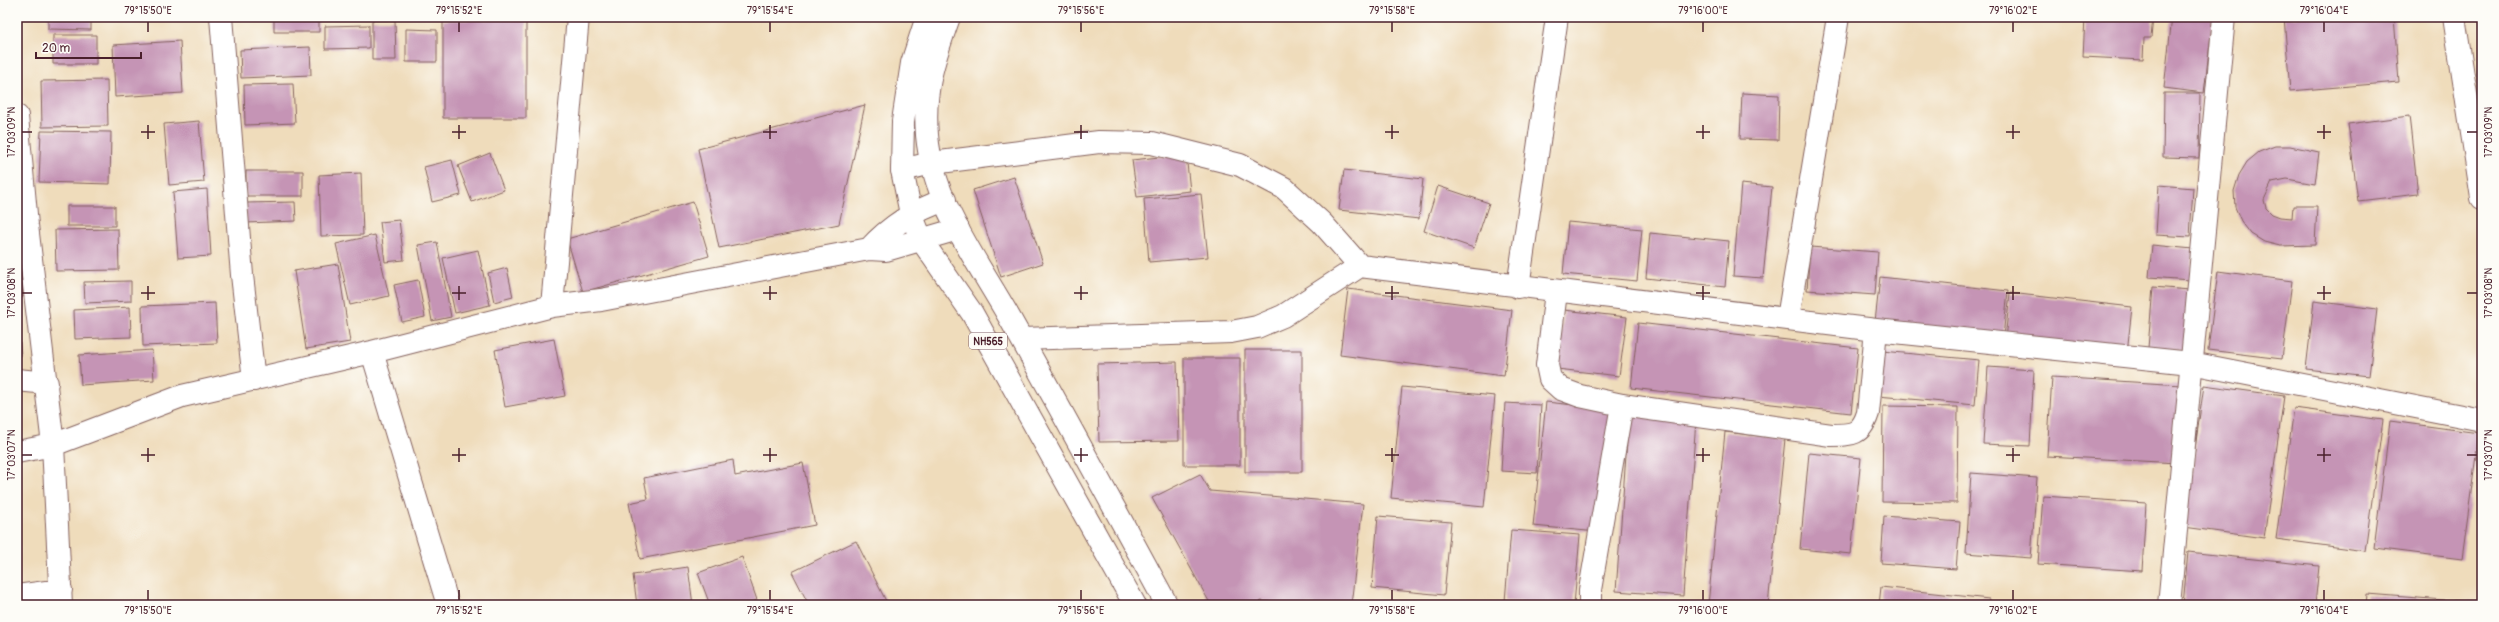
<svg xmlns="http://www.w3.org/2000/svg" width="2499" height="622" font-family="Pangolin,sans-serif">
<rect width="100%" height="100%" fill="#fdfcf7"/>
<filter id="ink" filterUnits="userSpaceOnUse"><feTurbulence type="fractalNoise" baseFrequency=".025" numOctaves="2"/><feDisplacementMap in="SourceGraphic" scale="8" xChannelSelector="R" yChannelSelector="G"/><feConvolveMatrix kernelMatrix="1 2 1 2 8 2 1 2 1" color-interpolation-filters="sRGB"/></filter>
<filter id="wash" filterUnits="userSpaceOnUse"><feTurbulence type="fractalNoise" baseFrequency=".012" numOctaves="4" result="noise"/><feDisplacementMap in="SourceGraphic" scale="16" xChannelSelector="R" yChannelSelector="G"/><feGaussianBlur stdDeviation="0.9" result="paint"/><feColorMatrix in="noise" values="0 0 0 0 0 0 0 0 0 0 0 0 0 0 0 0 0 1.4 0 .05"/><feComposite in="paint" operator="in"/></filter>
<g filter="url(#wash)">
<rect width="100%" height="100%" fill="#efdcbb"/>
<g id="blocks">
<path fill="#c594b5" d="M48 17H91V30L48 29Z
M274 17H319V32H274Z
M2085 17H2153L2151 38H2144L2143 60 2083 57Z
M2172 17H2213L2204 93 2164 88Z
M2284 17H2394L2399 82 2290 91Z
M372 20H395L396 60H372Z
M443 20H526V118H443Z
M369 25V48L325 49V26Z
M406 29 437 30V62H406Z
M53 35H96V64H53Z
M180 41 183 93 115 97 113 45Z
M310 47 311 75 241 78 240 50Z
M107 80 108 126 42 127 41 81Z
M293 84 295 123 245 125 244 85Z
M1742 93 1779 95 1778 140 1740 139Z
M2164 93H2200L2199 158 2163 157Z
M865 105 839 224 719 248 698 149Z
M2409 116 2418 194 2358 201 2348 124Z
M199 121 204 182 169 185 164 124Z
M41 131 111 132 110 184 39 182Z
M2275 146H2290L2319 152 2315 184 2287 179 2272 182 2264 200 2266 208 2272 214 2280 217 2292 218 2293 206H2317L2315 245 2280 246 2264 242 2251 234 2241 221 2235 207 2234 191 2239 175 2247 162 2259 152Z
M490 153 504 190 472 202 458 166Z
M1186 154 1190 191 1137 197 1132 160Z
M452 160 461 195 432 202 424 167Z
M1344 170 1423 179 1419 219 1339 210Z
M246 171H303V196H246Z
M361 173 363 235 321 236 319 175Z
M1014 177 1043 263 1001 277 973 190Z
M1741 184 1772 187 1763 278 1733 276Z
M2159 185 2193 188 2190 237 2156 235Z
M1438 186 1489 203 1474 248 1424 231Z
M207 189 211 256 178 258 173 192Z
M1201 194 1208 257 1149 262 1144 199Z
M295 202 296 221 246 223V203Z
M693 202 709 256 583 292 567 239Z
M67 206H115V226H67Z
M399 220 404 260 385 262 380 222Z
M1568 222 1642 229 1637 281 1563 274Z
M118 229 119 270 56 271 55 230Z
M1650 233 1729 241 1725 287 1646 278Z
M375 235 389 296 350 305 336 244Z
M437 242 451 317 432 321 418 245Z
M2152 245 2193 249 2190 280 2149 277Z
M1810 247 1878 252 1875 295 1807 290Z
M478 250 490 305 455 313 443 258Z
M338 264 350 342 306 349 294 271Z
M507 268 513 297 494 302 488 273Z
M2218 271 2292 281 2282 359 2208 350Z
M17 274H21L23 297H17Z
M1880 277 2008 291 2003 337 1875 322Z
M418 280 425 317 402 322 394 285Z
M131 281V301L85 303 84 282Z
M2153 287 2190 290 2185 351 2148 348Z
M1348 289 1512 310 1504 376 1340 355Z
M2010 293 2132 307 2127 353 2005 339Z
M2314 301 2377 309 2369 376 2306 369Z
M17 303 21 356H17Z
M215 303 217 343 143 346 142 306Z
M130 307 131 337 75 339 74 310Z
M1564 310 1627 317 1619 376 1557 369Z
M1638 323 1858 348 1851 413 1631 388Z
M554 339 565 396 505 407 495 350Z
M152 350 154 380 81 385 79 355Z
M1245 350H1302V472H1245Z
M1882 351 1979 360 1975 405 1878 396Z
M1184 358H1240V465H1184Z
M1177 362 1179 441 1099 442 1097 364Z
M1988 367 2034 370 2030 446 1983 444Z
M2052 377 2182 385 2178 463 2047 456Z
M2204 385 2284 396 2264 538 2184 527Z
M1402 387 1495 396 1484 507 1391 498Z
M1546 402 1611 409 1598 532 1533 526Z
M1505 403 1541 405 1537 473 1501 471Z
M1883 406 1958 407 1957 503 1882 502Z
M2294 408 2383 420 2365 551 2276 539Z
M1629 414 1696 420 1683 596 1616 591Z
M2390 421 2479 433 2462 559 2374 548Z
M1725 432 1785 439 1768 605H1708Z
M1809 453 1861 458 1851 554 1800 549Z
M733 460 735 476 803 463 815 525 640 559 629 503 648 499 644 478Z
M1971 473 2037 478 2031 558 1966 553Z
M1200 474 1210 491 1363 504 1351 605H1295L1260 601 1262 605H1211L1152 498Z
M2043 496 2146 503 2142 571 2038 564Z
M1378 516 1451 522 1444 595 1372 588Z
M1884 516 1960 522 1956 569 1881 563Z
M1511 530 1580 535 1574 605 1505 601Z
M856 541 888 605H809L792 572Z
M2188 552 2319 566 2315 605H2183Z
M742 557 757 600 744 605H710L698 573Z
M688 567 693 605H637L633 575Z
M1881 587 1989 599 1988 605H1879Z
M2367 594 2482 603V605H2366Z"/>
</g>
</g>
<g filter="url(#ink)">
<use href="#blocks" fill-opacity="0" stroke="#84615d" stroke-width="1"/>
<g fill="none" stroke-linecap="round" stroke-linejoin="round">
<g stroke="#84615d" stroke-width="24">
<path id="minor" d="M221 17 242 275 254 380
M2454 17 2482 198
M17 116 27 225 53 445 61 605
M902 170 932 163 1099 142 1152 143 1240 165 1284 188 1322 223 1360 266 1876 330 2191 363 2482 420
M869 249C890 226 915 210 945 200
M1518 287 1557 17
M1556 292 1547 365 1550 379 1561 389 1580 396 1622 405 1831 435C1852 435 1861 435 1868 413L1876 330
M552 306 578 17
M1788 318 1838 17
M1022 339 1231 332 1257 327 1283 316 1360 266
M372 352 448 605
M17 380 47 383
M17 452 53 445 182 396 372 352 552 306 601 300 869 249 886 250 958 229
M17 596 61 590
M1590 605V590L1622 405
M2169 605 2224 17"/>
</g>
<g stroke="#84615d" stroke-width="24">
<path id="highway" d="M927 17 912 63 903 121 902 170 911 214 922 241 972 313 1135 605
M949 17C934 59 923 89 927 135 933 205 980 264 1013 324 1065 417 1116 511 1167 605"/>
</g>
<use href="#minor" stroke="#fff" stroke-width="22"/>
<use href="#highway" stroke="#fff" stroke-width="22"/>
</g>
</g>
<path fill="none" stroke="#4a1f2b" stroke-width="1.5" d="M148 22V32M459 22V32M770 22V32M1081 22V32M1392 22V32M1703 22V32M2013 22V32M2324 22V32M148 125V139M459 125V139M770 125V139M1081 125V139M1392 125V139M1703 125V139M2013 125V139M2324 125V139M22 132H32M141 132H155M452 132H466M763 132H777M1074 132H1088M1385 132H1399M1696 132H1710M2006 132H2020M2317 132H2331M2467 132H2477M148 286V300M459 286V300M770 286V300M1081 286V300M1392 286V300M1703 286V300M2013 286V300M2324 286V300M22 293H32M141 293H155M452 293H466M763 293H777M1074 293H1088M1385 293H1399M1696 293H1710M2006 293H2020M2317 293H2331M2467 293H2477M148 448V462M459 448V462M770 448V462M1081 448V462M1392 448V462M1703 448V462M2013 448V462M2324 448V462M22 455H32M141 455H155M452 455H466M763 455H777M1074 455H1088M1385 455H1399M1696 455H1710M2006 455H2020M2317 455H2331M2467 455H2477M148 590V600M459 590V600M770 590V600M1081 590V600M1392 590V600M1703 590V600M2013 590V600M2324 590V600"/>
<g text-anchor="middle" stroke-width="3" stroke-linejoin="round" paint-order="stroke">
<rect fill="#fdfcf7" stroke="#806168" stroke-width="1" x="969" y="333" width="38" height="16" rx="3"/>
<g font-size="10" font-weight="bold" fill="#4a1f2b">
<text x="988" y="345">NH565</text>
</g>
</g>
<rect width="2499" height="622" fill="none" stroke="#fdfcf7" stroke-width="44"/>
<path d="M36 52v6h105v-6" fill="none" stroke="#4a1f2b" stroke-width="2"/>
<text x="42" y="52" font-size="12" fill="#4a1f2b" stroke="#fdfcf7" stroke-width="3" paint-order="stroke">20 m</text>
<rect x="22" y="22" width="2455" height="578" fill="none" stroke="#4a1f2b" stroke-width="1.5"/>
<g font-size="10" text-anchor="middle" fill="#4a1f2b">
<text x="148" y="14">79°15'50"E</text>
<text x="459" y="14">79°15'52"E</text>
<text x="770" y="14">79°15'54"E</text>
<text x="1081" y="14">79°15'56"E</text>
<text x="1392" y="14">79°15'58"E</text>
<text x="1703" y="14">79°16'00"E</text>
<text x="2013" y="14">79°16'02"E</text>
<text x="2324" y="14">79°16'04"E</text>
<text transform="translate(11 132) rotate(-90)" y="4">17°03'09"N</text>
<text transform="translate(2488 132) rotate(-90)" y="4">17°03'09"N</text>
<text transform="translate(11 293) rotate(-90)" y="4">17°03'08"N</text>
<text transform="translate(2488 293) rotate(-90)" y="4">17°03'08"N</text>
<text transform="translate(11 455) rotate(-90)" y="4">17°03'07"N</text>
<text transform="translate(2488 455) rotate(-90)" y="4">17°03'07"N</text>
<text x="148" y="614">79°15'50"E</text>
<text x="459" y="614">79°15'52"E</text>
<text x="770" y="614">79°15'54"E</text>
<text x="1081" y="614">79°15'56"E</text>
<text x="1392" y="614">79°15'58"E</text>
<text x="1703" y="614">79°16'00"E</text>
<text x="2013" y="614">79°16'02"E</text>
<text x="2324" y="614">79°16'04"E</text>
</g>
</svg>
